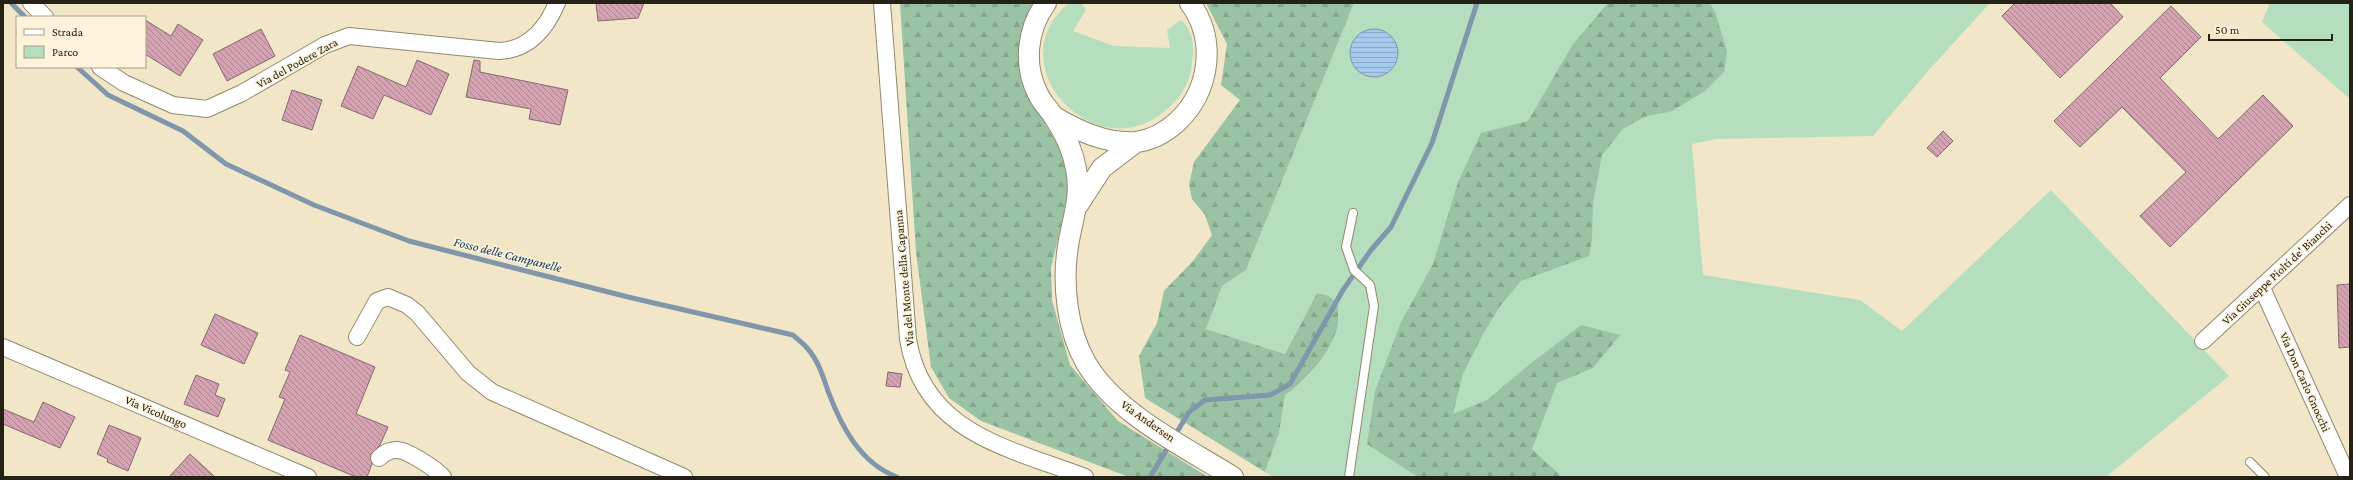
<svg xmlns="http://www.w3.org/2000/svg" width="2353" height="480" font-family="'Crimson Pro',serif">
<defs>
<pattern id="forest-firs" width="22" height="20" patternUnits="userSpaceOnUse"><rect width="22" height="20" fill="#99c3a4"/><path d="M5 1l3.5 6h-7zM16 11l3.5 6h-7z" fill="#84a78c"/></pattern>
<pattern id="water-rules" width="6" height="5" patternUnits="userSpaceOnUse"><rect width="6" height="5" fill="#a5c8eb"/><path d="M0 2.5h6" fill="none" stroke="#8eacc9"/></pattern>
<pattern id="building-back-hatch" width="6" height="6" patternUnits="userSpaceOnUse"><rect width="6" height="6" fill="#d5a2b1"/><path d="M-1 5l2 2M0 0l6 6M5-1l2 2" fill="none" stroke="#ad848f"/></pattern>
</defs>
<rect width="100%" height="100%" fill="#f2e6c8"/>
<path fill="#b5debf" d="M1069 3H1081L1086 10 1073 31 1114 46 1170 48 1167 30 1181 20C1196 34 1194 51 1191 70 1188 87 1178 100 1166 110 1096 172 995 63 1069 3Z
M1354 3H1990L1928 71 1873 136 1716 139 1692 144 1703 275 1860 300 1902 331 2051 190 2229 376 2106 477H1273L1265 472 1279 433 1285 395C1311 380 1326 352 1338 324L1317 293 1285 354 1206 329 1222 286 1246 270Z
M2270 3H2350V99L2262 22Z"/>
<path fill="url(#forest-firs)" d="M900 3H1035L1023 26 1019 48 1021 79 1033 104 1064 155 1069 192 1051 268 1052 300 1070 365 1118 421 1208 477H1129L981 421 949 398 931 367 916 252Z
M1206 3H1354L1246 270 1222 286 1206 329 1285 354 1317 293 1329 296 1338 304C1338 310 1338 317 1338 323 1335 347 1305 383 1285 395L1279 433 1265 472 1145 398 1139 356 1157 323 1164 291 1193 261 1212 235 1205 215 1192 199 1189 185 1194 162 1240 100 1221 85 1227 44Z
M1608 3H1710L1715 12 1727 51 1724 72 1705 91 1672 111 1644 117 1623 129 1602 155 1593 203 1592 239 1589 256 1521 281 1501 305 1483 334 1463 374 1453 414 1487 400 1525 368 1581 325 1620 335 1593 368 1557 383 1532 449 1562 477H1418L1367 444 1375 391 1401 322 1433 264 1458 182 1481 133 1528 121 1573 44Z"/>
<path fill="url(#water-rules)" stroke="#7f96ab" d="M1350 53a24 24 0 1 1 48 0a24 24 0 1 1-48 0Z"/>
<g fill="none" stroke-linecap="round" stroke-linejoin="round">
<path stroke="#7f96ab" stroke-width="5" d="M11 3 25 17
M77 67 108 95 183 131 226 164 314 205 409 241 628 297 793 335C797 339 803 343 807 348 818 360 823 376 828 391 841 426 860 463 897 477
M1174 437 1189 412 1205 400 1270 395 1290 384 1343 290 1371 250 1391 227 1432 143 1477 3
M1150 477 1170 444"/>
</g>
<path fill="url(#building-back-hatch)" stroke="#866871" d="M596 3H644L638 18 598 21Z
M2015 3H2110L2123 17 2060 78 2002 16Z
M2171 6 2201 37 2160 78 2218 139 2263 95 2293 126 2170 247 2140 216 2186 172 2122 107 2080 147 2054 121Z
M145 20 171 36 178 24 203 40 180 76 145 54Z
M261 29 275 56 227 81 213 54Z
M417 60 449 74 431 115 384 95 373 119 341 106 358 66 406 87Z
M474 60 480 61V72L568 90 560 125 529 119 531 109 466 97Z
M292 90 322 100 312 130 282 120Z
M1943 131 1953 141 1937 157 1927 148Z
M2350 284V347L2339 348 2337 285Z
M215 314 258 333 244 364 201 345Z
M300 335 375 367 356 414 388 427 380 445 370 455 372 464 367 477H356L268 440 285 399 279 397 290 372 285 370Z
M888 372 902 374 900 387 886 386Z
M196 375 219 384 215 395 225 399 218 417 184 404Z
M43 402 75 417 60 448 3 424V409L34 422Z
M109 425 141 438 128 471 107 462 108 459 97 454Z
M190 454 215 477H169Z"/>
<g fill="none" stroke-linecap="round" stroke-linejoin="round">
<g stroke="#94886d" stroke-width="10">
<path id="service" d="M2250 462 2265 477
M1349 477 1374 306 1370 285 1354 270 1346 247 1353 213"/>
</g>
<g stroke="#94886d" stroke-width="18">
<path id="minor" d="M31 3 45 17
M882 3 908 339C923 433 1009 448 1085 477
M100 67 124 83 173 105 207 109 242 93 325 45 349 36 499 51C529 50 546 29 557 3
M2262 288 2348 477
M357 337 377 301 388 297 407 305 417 313 468 373 492 392 684 477
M2203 341 2350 205
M3 347 308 477
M379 458C384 453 389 450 396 450 406 449 436 469 443 477"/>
</g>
<g stroke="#94886d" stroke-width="22">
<path id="tertiary" d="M1046 3C1027 29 1023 65 1038 94 1042 103 1049 109 1054 117 1064 132 1073 151 1076 169 1082 196 1072 220 1068 246 1062 284 1067 330 1086 363 1116 414 1185 447 1233 477
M1053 116C1078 131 1106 144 1136 142 1152 140 1166 132 1177 122 1210 91 1217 40 1190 3
M1078 205 1102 168 1136 142"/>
</g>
<use href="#service" stroke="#fff" stroke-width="8"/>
<use href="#minor" stroke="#fff" stroke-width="16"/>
<use href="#tertiary" stroke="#fff" stroke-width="20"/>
</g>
<g text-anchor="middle" stroke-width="3" stroke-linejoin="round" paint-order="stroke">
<g font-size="12" fill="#252116" stroke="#fdf3db">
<text transform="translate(297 63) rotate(-29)" y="4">Via del Podere Zara</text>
<text transform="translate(2277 273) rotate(-43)" y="4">Via Giuseppe Piolti de' Bianchi</text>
<text transform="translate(904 278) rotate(-95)" y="4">Via del Monte della Capanna</text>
<text transform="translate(2305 382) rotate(66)" y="4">Via Don Carlo Gnocchi</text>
<text transform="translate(156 412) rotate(23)" y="4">Via Vicolungo</text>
<text transform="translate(1148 421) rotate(35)" y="4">Via Andersen</text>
</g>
<g font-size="13" font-style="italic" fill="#0c3456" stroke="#fdf3db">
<text transform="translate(508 254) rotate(14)" y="5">Fosso delle Campanelle</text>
</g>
</g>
<rect width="2353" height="480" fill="none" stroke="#252116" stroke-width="8"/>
<rect x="16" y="16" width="130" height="52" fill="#fdf3db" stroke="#a79f8c"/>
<rect x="24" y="29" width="20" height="6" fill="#ffffff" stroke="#a79f8c"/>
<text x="52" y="36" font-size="12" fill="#252116">Strada</text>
<rect x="24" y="46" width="20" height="12" fill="#b5debf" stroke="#a79f8c"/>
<text x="52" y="56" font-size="12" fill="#252116">Parco</text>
<path d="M2209 34v6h123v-6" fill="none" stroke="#252116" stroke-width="2"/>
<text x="2215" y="34" font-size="12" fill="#252116" stroke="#fdf3db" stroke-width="3" paint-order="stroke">50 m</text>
</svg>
